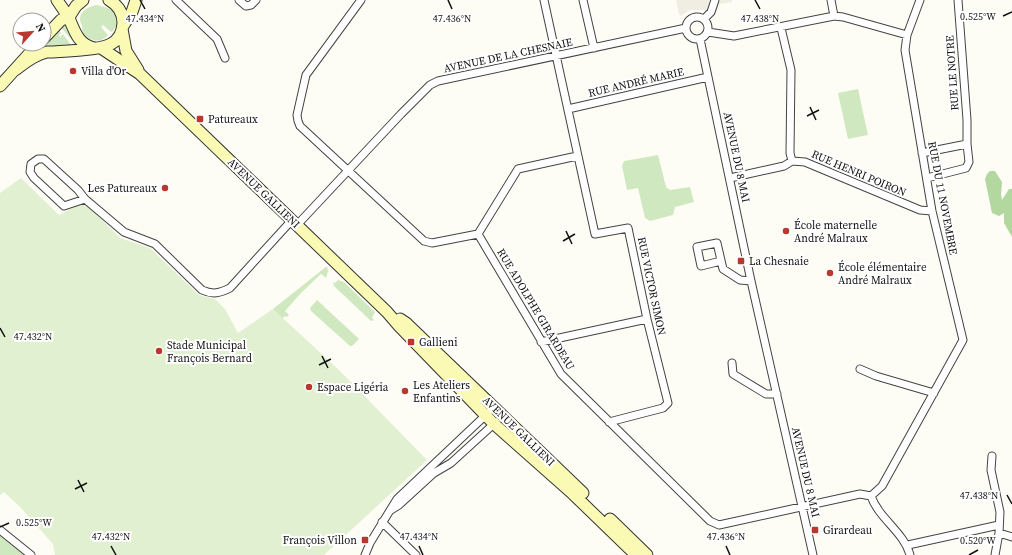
<svg xmlns="http://www.w3.org/2000/svg" width="1012" height="555" font-family="'Source Serif 4',serif">
<rect width="100%" height="100%" fill="#fefdf5"/>
<path fill="#d0e8bf" d="M97 5C101 6 106 7 110 9 118 14 119 28 111 32L103 25 101 27 108 35C102 43 90 42 84 34 81 31 83 29 82 25 81 23 80 22 80 20 79 11 90 6 97 5Z
M64 22 73 39 77 44 76 45 59 25Z
M57 27 61 33 59 35 60 37 63 34 71 45 42 48V44H44V41Z
M858 89 868 135 848 139 838 93Z
M658 155 666 187 670 190 690 187 694 202 675 207 673 215 650 221 645 218 638 188 627 190 622 166 624 161Z
M327 266 328 271 326 278 321 274 301 293 285 311 289 315 287 317 285 316 281 320 273 309Z
M338 280 344 282 375 312 372 318 374 320 371 321 334 286 333 282 335 283Z
M317 300 358 338 359 339 352 346H350L311 311 310 308Z
M0 534 31 555H0Z"/>
<path fill="#b2d89f" d="M990 171H995L1002 182 1001 195 1002 200 1009 189H1012V237L1004 223V213L999 216 992 213 985 179 987 174Z"/>
<path fill="#e1f0d0" d="M21 178 59 215 84 202 120 238 150 248 199 295 215 299 225 309 238 333 273 309 339 370 427 460 324 555H55L53 544 20 507 4 492 0 495V193Z"/>
<path fill="#f0eee2" d="M676 0H732V2L720 4 714 17 703 10H690L681 16 679 14Z"/>
<g fill="none" stroke-linecap="round" stroke-linejoin="round">
<g stroke="#434343" stroke-width="9">
<path id="street" d="M176 0 217 39 225 58
M239 0 246 6 251 5 256 0
M361 0 306 75 297 115 298 121 300 126 424 241 432 243 478 234 561 374 710 521 719 525 860 494 871 496 882 486 963 340 932 211 905 50 907 35 920 0
M544 0 595 234 628 228 647 319 668 403 663 408 609 422
M583 0 594 48
M831 0 834 16
M686 28a11 11 0 1 1 22 0a11 11 0 1 1-22 0Z
M704 19 711 12 715 0
M781 28 791 70 790 153 792 161
M708 32 734 36 834 16 843 17 907 35
M700 39 751 281 813 555
M568 109 708 77
M922 153 967 144V120L958 0
M730 178 784 166 792 161 805 162 920 210 932 211
M927 178 966 168 969 162 967 144
M85 199 64 206 34 178 30 172 31 164 38 159H44L78 190 85 199 124 232 155 244 202 290C213 295 220 293 230 288L292 220
M297 225 401 114 430 85 438 81 686 28
M478 234 518 169 577 156
M721 261 701 266 697 247 717 243 723 269 740 280 751 281
M541 342 647 319
M732 363 733 374 766 394H777
M860 369 876 376 934 393
M992 456 991 470 1000 512 999 533 995 555
M871 496C879 519 904 532 910 555
M391 510 399 505 434 473 451 463 496 422
M382 522 416 555
M0 530 31 555
M999 533 1012 537
M908 545 999 525
M365 555 370 543 397 499 488 413"/>
</g>
<g stroke="#323232" stroke-width="13">
<path id="secondary" d="M57 0C60 5 67 14 69 18 75 32 78 44 94 48
M123 26 132 12 136 0
M122 29 126 51 138 70
M44 38 61 20 69 17 76 6 83 0
M101 48 140 74 387 312 399 326 494 424 573 494 636 555
M15 70C26 62 34 55 47 52 58 52 69 51 81 50 99 48 122 48 123 23 123 13 118 5 109 0
M0 86 38 44
M400 319 406 323 583 493
M610 519 647 555"/>
</g>
<use href="#street" stroke="#fff" stroke-width="7"/>
<use href="#secondary" stroke="#fafab4" stroke-width="11"/>
</g>
<path fill="none" stroke="#101010" stroke-width="1.5" d="M140 0 145 9M448 0 452 9M755 0 760 9M1003 16 1012 12M810 107 816 120M807 116 819 110M566 231 572 244M563 241 575 234M0 328 5 337M322 356 328 368M319 365 331 359M78 480 84 492M75 489 87 483M1007 495 1012 504M0 527 9 523M111 546 116 555M419 546 423 555M726 546 730 555M969 555 978 550"/>
<g fill="#ba372f" stroke="#fff" stroke-width="1.5">
<circle cx="73" cy="71" r="4"/>
<rect x="196" y="115" width="8" height="8" rx="2"/>
<circle cx="165" cy="188" r="4"/>
<circle cx="786" cy="231" r="4"/>
<rect x="737" y="257" width="8" height="8" rx="2"/>
<circle cx="830" cy="273" r="4"/>
<rect x="407" y="338" width="8" height="8" rx="2"/>
<circle cx="159" cy="351" r="4"/>
<circle cx="309" cy="387" r="4"/>
<circle cx="405" cy="391" r="4"/>
<rect x="811" y="526" width="8" height="8" rx="2"/>
<rect x="361" y="536" width="8" height="8" rx="2"/>
</g>
<g text-anchor="middle" stroke-width="4" stroke-linejoin="round" paint-order="stroke">
<g font-size="11" fill="#101010" stroke="#fff">
<text transform="translate(508 55) rotate(-12)" y="4">AVENUE DE LA CHESNAIE</text>
<text transform="translate(952 73) rotate(-94)" y="4">RUE LE NOTRE</text>
<text transform="translate(636 82) rotate(-13)" y="4">RUE ANDRÉ MARIE</text>
<text transform="translate(737 157) rotate(78)" y="4">AVENUE DU 8 MAI</text>
<text transform="translate(859 173) rotate(23)" y="4">RUE HENRI POIRON</text>
<text transform="translate(264 193) rotate(44)" y="4">AVENUE GALLIENI</text>
<text transform="translate(943 198) rotate(79)" y="4">RUE DU 11 NOVEMBRE</text>
<text transform="translate(652 286) rotate(78)" y="4">RUE VICTOR SIMON</text>
<text transform="translate(536 309) rotate(59)" y="4">RUE ADOLPHE GIRARDEAU</text>
<text transform="translate(519 431) rotate(44)" y="4">AVENUE GALLIENI</text>
<text transform="translate(806 472) rotate(77)" y="4">AVENUE DU 8 MAI</text>
</g>
<g font-size="11" fill="#101010" stroke="#fff" text-anchor="start">
<text x="81" y="75">Villa d'Or</text>
<text x="208" y="123">Patureaux</text>
<text x="157" y="192" text-anchor="end">Les Patureaux</text>
<text x="794" y="229">École maternelle<tspan x="794" dy="13">André Malraux</tspan></text>
<text x="749" y="265">La Chesnaie</text>
<text x="838" y="271">École élémentaire<tspan x="838" dy="13">André Malraux</tspan></text>
<text x="419" y="346">Gallieni</text>
<text x="167" y="349">Stade Municipal<tspan x="167" dy="13">François Bernard</tspan></text>
<text x="413" y="389">Les Ateliers<tspan x="413" dy="13">Enfantins</tspan></text>
<text x="317" y="391">Espace Ligéria</text>
<text x="823" y="534">Girardeau</text>
<text x="357" y="544" text-anchor="end">François Villon</text>
</g>
</g>
<g font-size="10" text-anchor="middle" fill="#101010" stroke="#fff" stroke-width="4" stroke-linejoin="round" paint-order="stroke">
<text x="978" y="20">0.525°W</text>
<text x="145" y="22">47.434°N</text>
<text x="452" y="22">47.436°N</text>
<text x="760" y="22">47.438°N</text>
<text x="33" y="340">47.432°N</text>
<text x="979" y="499">47.438°N</text>
<text x="34" y="526">0.525°W</text>
<text x="111" y="540">47.432°N</text>
<text x="419" y="540">47.434°N</text>
<text x="726" y="540">47.436°N</text>
<text x="978" y="544">0.520°W</text>
</g>
<g transform="translate(32 32) rotate(63)"><circle r="19" fill="#ffffff" stroke="#9f9f9f"/>
<path d="M0-3L7 15L0 10L-7 15Z" fill="#ba372f"/>
<text y="-6" font-size="11" font-weight="bold" text-anchor="middle" fill="#101010">N</text>
</g>
</svg>
